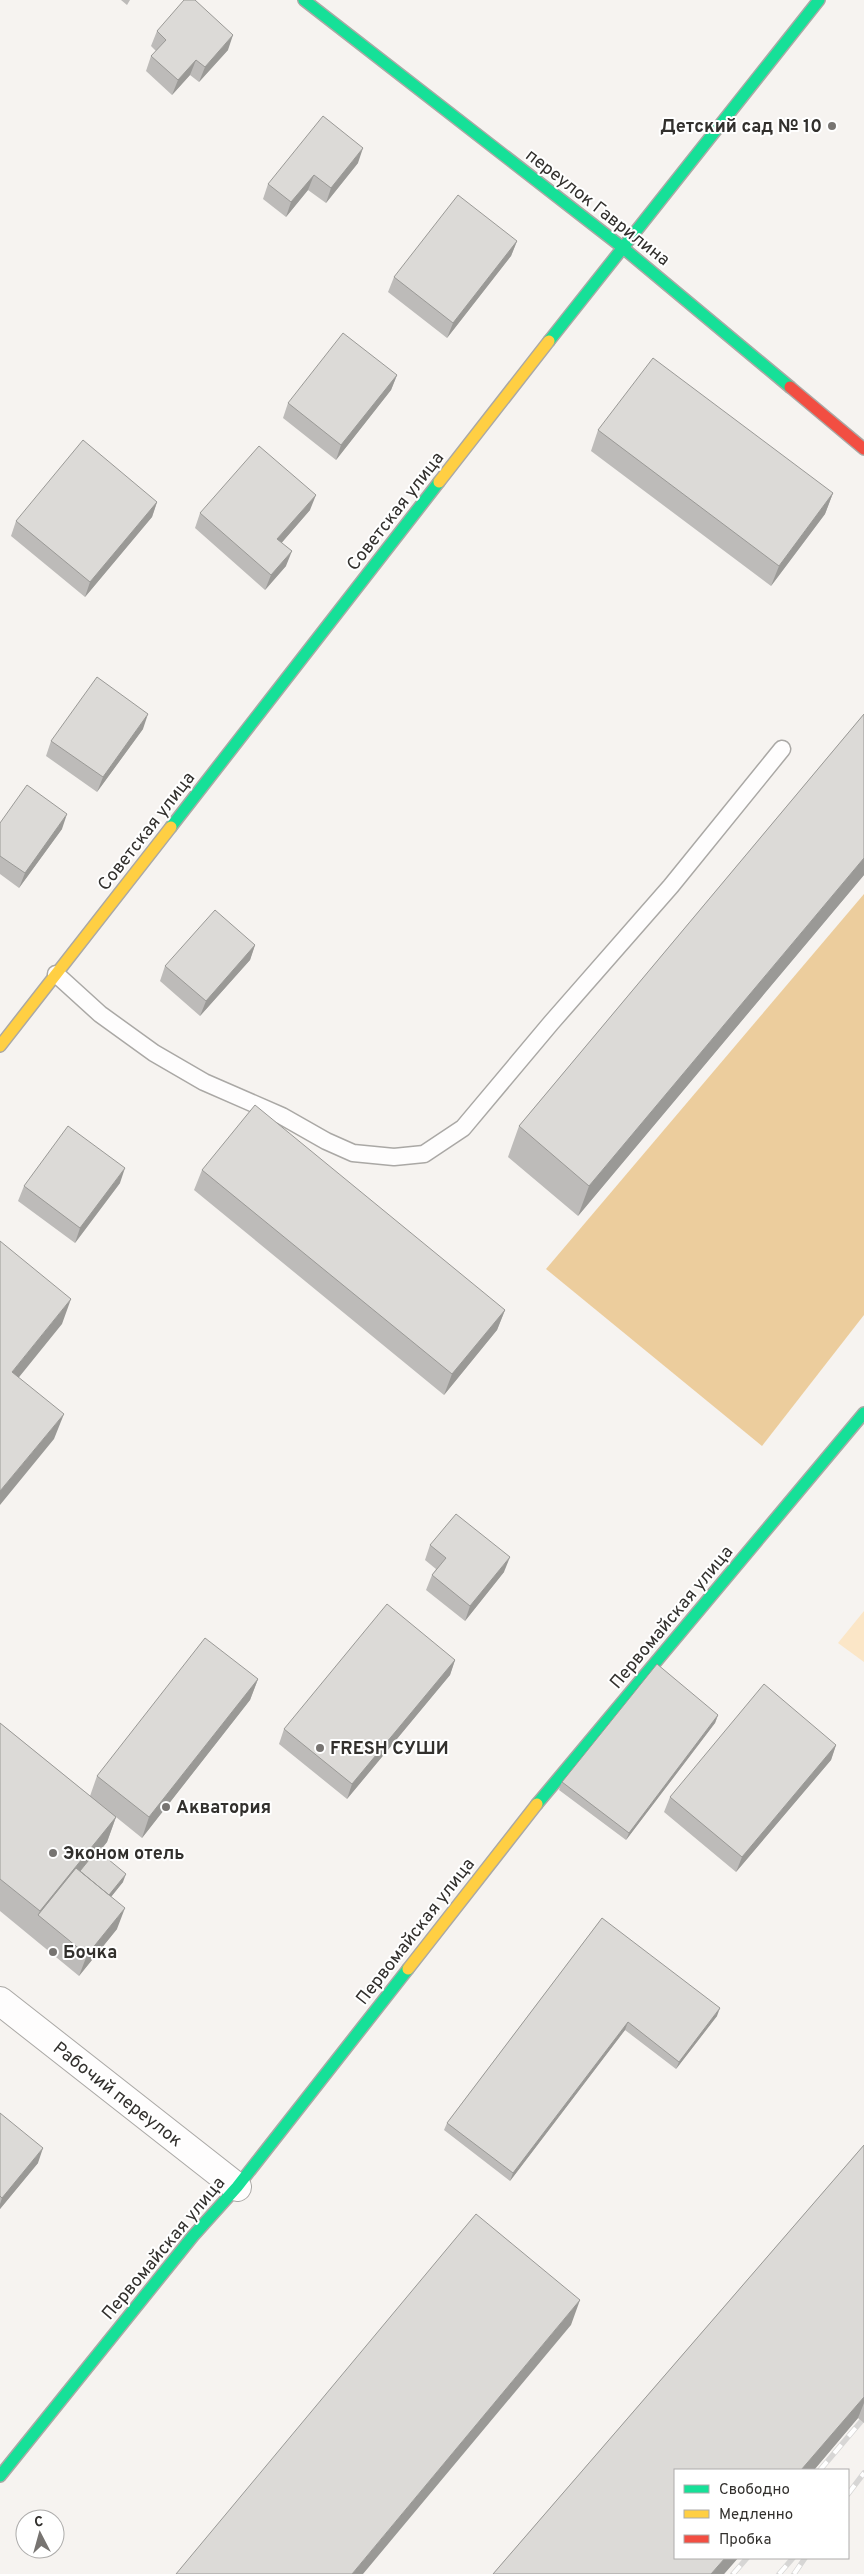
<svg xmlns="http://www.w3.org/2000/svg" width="864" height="2574" font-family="Overpass,sans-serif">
<rect width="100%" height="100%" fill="#f6f3f0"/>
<path fill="#fbe6c7" d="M864 1611V1662L838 1643Z"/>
<path fill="#eccd9d" d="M864 894V1315L762 1446 546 1269Z"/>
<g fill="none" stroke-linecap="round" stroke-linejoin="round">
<g stroke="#aaa8a5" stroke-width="19">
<path id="lane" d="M56 974 100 1014 154 1053 204 1082 282 1116 326 1141 353 1153 394 1157 424 1154 463 1128 551 1023 671 886 782 749"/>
</g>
<g stroke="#aaa8a5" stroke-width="30">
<path id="street" d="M0 2001 237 2187"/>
</g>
<g stroke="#aaa8a5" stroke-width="14">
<path id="fast" d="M304 0 622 247 790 387
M549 341 819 0
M171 827 439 482
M537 1804 864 1413
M0 2476 193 2236 237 2187 408 1969"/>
</g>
<g stroke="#aaa8a5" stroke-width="14">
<path id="slow" d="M439 482 549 341
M0 1046 171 827
M408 1969 537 1804"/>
</g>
<g stroke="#aaa8a5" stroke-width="14">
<path id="jam" d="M790 387 864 449"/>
</g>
<use href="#lane" stroke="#fefdfd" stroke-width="16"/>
<use href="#street" stroke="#fefdfd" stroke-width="28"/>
<use href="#fast" stroke="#16e098" stroke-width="11"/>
<use href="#slow" stroke="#ffcf43" stroke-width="11"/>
<use href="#jam" stroke="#f24e42" stroke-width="11"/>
<g stroke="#d7d6d5" stroke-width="5.5">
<path id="rail" d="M820 2470 864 2418
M848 2494 864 2473
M733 2574 747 2558
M779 2574 793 2558
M794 2574 805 2558"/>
</g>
<use href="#rail" stroke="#fff" stroke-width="4" stroke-dasharray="11" stroke-linecap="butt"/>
</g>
<path fill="#bdbbb9" d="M121 0H130L127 5Z
M157 31 228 50 199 82 190 75 172 95 146 71 151 56 156 51 151 46Z
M358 163 326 203 308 190 286 217 263 199 268 184Z
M517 241 511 256 447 338 388 292 394 277Z
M397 375 391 390 336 460 283 418 288 403Z
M598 430 833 493 825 514 771 586 591 451Z
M157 502 152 517 85 597 11 536 16 521Z
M310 510 282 542 286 566 265 590 195 528 200 513Z
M864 714V875L578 1216 508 1157 519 1126Z
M143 729 97 792 46 756 51 741Z
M0 823 62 829 19 888 0 874Z
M255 945 250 960 200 1016 160 981 165 966Z
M202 1170 505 1310 497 1330 444 1395 194 1190Z
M120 1183 75 1243 18 1201 24 1186Z
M430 1545 504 1572 465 1621 426 1590 432 1575 436 1569 425 1560Z
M455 1660 450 1675 347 1799 279 1744 284 1729Z
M258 1679 250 1700 142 1838 116 1817 107 1842 99 1852 123 1882 111 1897 117 1929 79 1976 0 1911V1723L90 1796 97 1776Z
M718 1715 715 1723 626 1840 559 1790 562 1782Z
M836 1745 831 1760 736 1872 664 1812 670 1797Z
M602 1918 717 2016 676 2069 625 2030 510 2181 444 2130 447 2123Z
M0 2113 38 2163 0 2209Z
M864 2145V2423L858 2418 814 2470H675V2558H738L724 2574H493Z"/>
<path fill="#9a9996" d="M233 35 228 50 199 82 205 67Z
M196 60 190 75 172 95 178 80Z
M363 148 358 163 326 203 331 188Z
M314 175 308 190 286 217 291 202Z
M517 241 511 256 447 338 453 323Z
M397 375 391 390 336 460 341 445Z
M833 493 825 514 771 586 779 566Z
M316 495 310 510 272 554 277 539Z
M157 502 152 517 85 597 90 582Z
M292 551 286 566 265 590 271 575Z
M148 714 143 729 97 792 103 777Z
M67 814 62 829 19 888 25 873Z
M864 858V875L578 1216 589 1186Z
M255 945 250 960 200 1016 206 1001Z
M125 1168 120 1183 75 1243 80 1228Z
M71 1299 62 1324 3 1397 12 1372Z
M505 1310 497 1330 444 1395 452 1374Z
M64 1414 54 1439 0 1505V1491Z
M510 1557 504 1572 465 1621 470 1606Z
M455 1660 450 1675 347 1799 352 1784Z
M258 1679 250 1700 142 1838 149 1817Z
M718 1715 715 1723 626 1840 629 1833Z
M836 1745 831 1760 736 1872 742 1857Z
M116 1817 107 1842 74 1883 38 1915 40 1911Z
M126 1874 123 1882 98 1913 101 1905Z
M125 1908 117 1929 79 1976 87 1955Z
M720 2008 717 2016 676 2069 679 2062Z
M628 2022 625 2030 510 2181 513 2173Z
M43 2148 38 2163 0 2209V2204L2 2198Z
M580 2300 571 2325 363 2574H352Z
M864 2397V2403L858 2418 814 2470H801Z
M725 2558H738L724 2574H711Z"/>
<path fill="#dcdad7" stroke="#9a9996" d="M184 0H195L233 35 205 67 196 60 178 80 151 56 166 40 157 31Z
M323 116 363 148 331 188 314 175 291 202 268 184Z
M458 195 517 241 453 323 394 277Z
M343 333 397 375 341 445 288 403Z
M653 358 833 493 779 566 598 430Z
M83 440 157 502 90 582 16 521Z
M259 446 316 495 277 539 292 551 271 575 200 513Z
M97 677 148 714 103 777 51 741Z
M864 714V858L589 1186 519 1126Z
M27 785 67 814 25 873 0 856V823Z
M215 910 255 945 206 1001 165 966Z
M255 1105 505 1310 452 1374 202 1170Z
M68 1126 125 1168 80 1228 24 1186Z
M0 1241 71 1299 12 1372 64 1414 0 1491Z
M456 1514 510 1557 470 1606 432 1575 446 1558 430 1545Z
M387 1604 455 1660 352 1784 284 1729Z
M205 1638 258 1679 149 1817 97 1776Z
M657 1664 718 1715 629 1833 562 1782Z
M764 1684 836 1745 742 1857 670 1797Z
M0 1723 116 1817 40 1911 0 1879Z
M97 1850 126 1874 109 1895 80 1871Z
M76 1868 125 1908 87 1955 38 1915Z
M602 1918 720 2008 679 2062 628 2022 513 2173 447 2123Z
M0 2113 43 2148 2 2198 0 2196Z
M864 2145V2397L801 2470H675V2558H725L711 2574H493Z
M476 2214 580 2300 352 2574H176Z"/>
<g fill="#777471" stroke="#fff" stroke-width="2">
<circle cx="832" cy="126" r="5"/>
<circle cx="320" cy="1748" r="5"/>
<circle cx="166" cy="1807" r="5"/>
<circle cx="53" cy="1853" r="5"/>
<circle cx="53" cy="1952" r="5"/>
</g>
<g text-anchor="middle" stroke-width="4" stroke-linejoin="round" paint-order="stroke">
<g font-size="18" font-weight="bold" fill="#32302d" stroke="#fff" text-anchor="start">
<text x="822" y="132" text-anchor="end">Детский сад № 10</text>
<text x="330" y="1754">FRESH СУШИ</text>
<text x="176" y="1813">Акватория</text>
<text x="63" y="1859">Эконом отель</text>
<text x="63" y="1958">Бочка</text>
</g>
<g font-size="18" fill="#32302d" stroke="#fff">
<text transform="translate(598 207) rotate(38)" y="6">переулок Гаврилина</text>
<text transform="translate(395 511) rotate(-52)" y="6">Советская улица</text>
<text transform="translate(146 831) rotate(-52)" y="6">Советская улица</text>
<text transform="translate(671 1617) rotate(-50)" y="6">Первомайская улица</text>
<text transform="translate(415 1931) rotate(-52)" y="6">Первомайская улица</text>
<text transform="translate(118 2094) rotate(38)" y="6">Рабочий переулок</text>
<text transform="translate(163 2248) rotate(-50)" y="6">Первомайская улица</text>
</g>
</g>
<rect x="674" y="2469" width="175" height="90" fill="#ffffff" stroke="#adacab"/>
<rect x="684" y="2485" width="25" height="8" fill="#16e098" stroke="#adacab"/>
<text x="719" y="2494" font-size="15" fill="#32302d">Свободно</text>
<rect x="684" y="2510" width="25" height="8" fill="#ffcf43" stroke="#adacab"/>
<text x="719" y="2519" font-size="15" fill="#32302d">Медленно</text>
<rect x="684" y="2535" width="25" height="8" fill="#f24e42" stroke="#adacab"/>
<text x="719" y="2544" font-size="15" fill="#32302d">Пробка</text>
<g transform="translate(40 2534) rotate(354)"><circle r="24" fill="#ffffff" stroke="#adacab"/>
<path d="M0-4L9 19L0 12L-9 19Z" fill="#777471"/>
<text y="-8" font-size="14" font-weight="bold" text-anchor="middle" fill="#32302d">С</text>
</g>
</svg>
